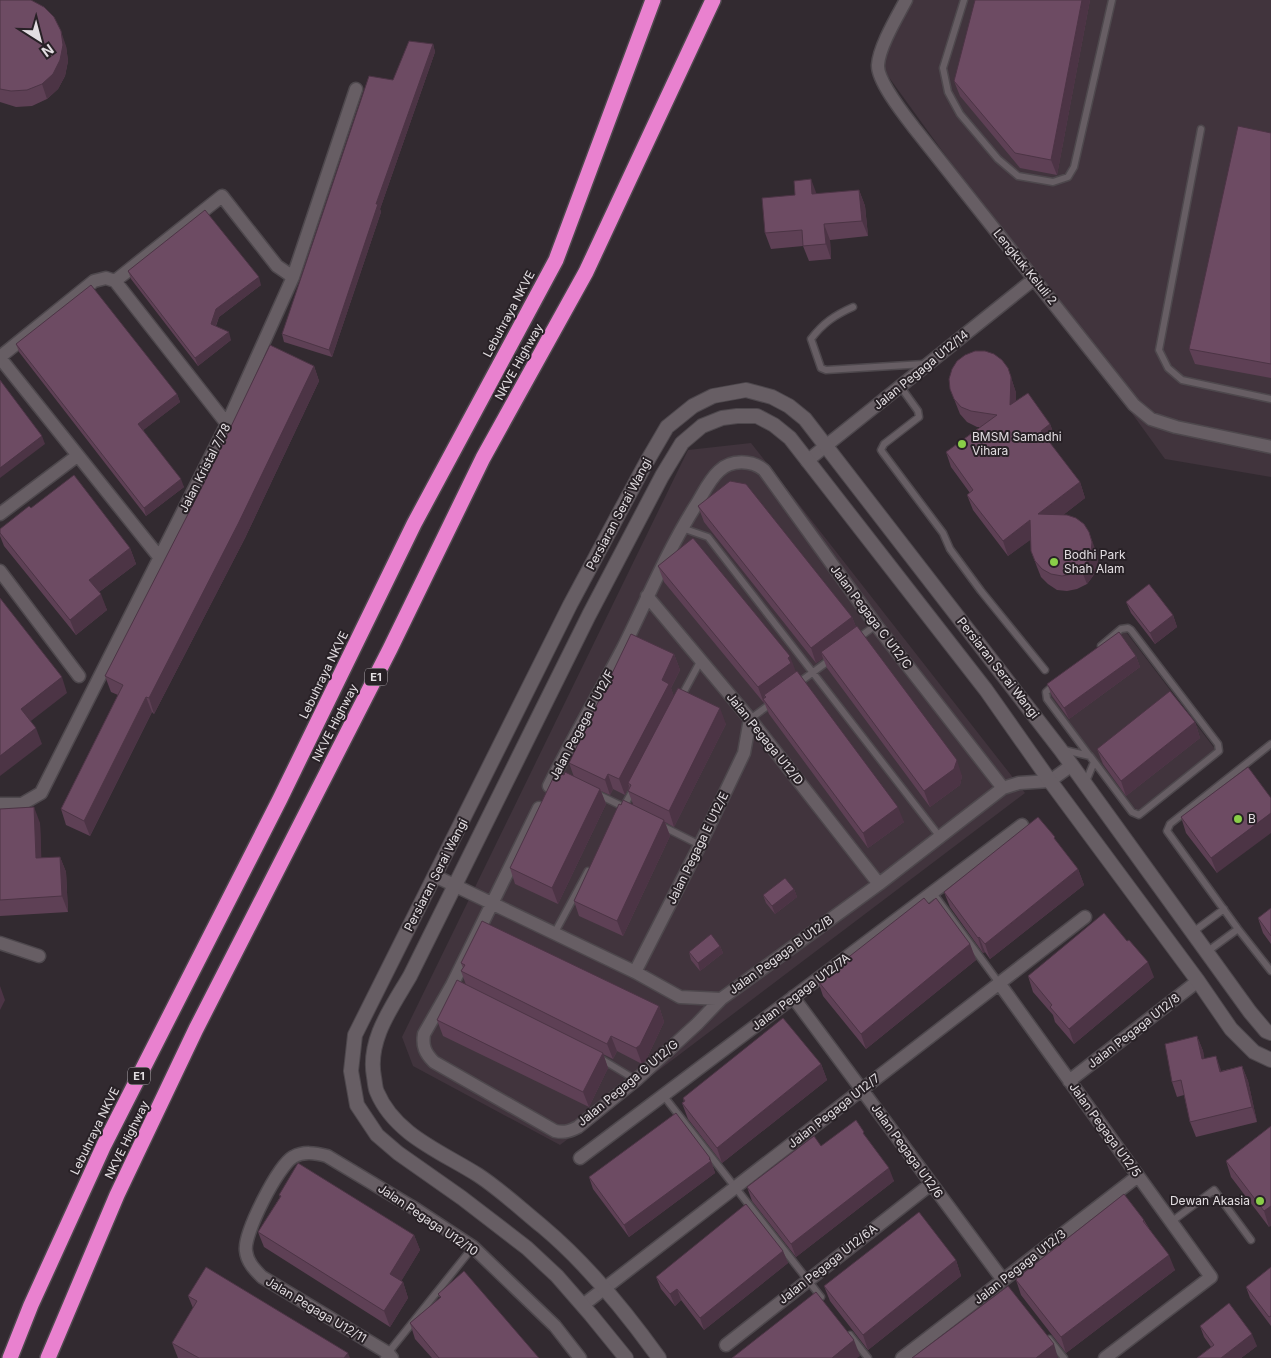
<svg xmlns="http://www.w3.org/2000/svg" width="1271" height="1358" font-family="Inter,sans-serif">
<rect width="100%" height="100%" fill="#322a30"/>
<path fill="#41343d" d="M912 0H1271V477L1165 459 880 65Z
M751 443 1025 793 560 1145 413 1066 402 1037 688 450Z
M1123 632H1126L1215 749 1137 811 1049 696 1050 693Z"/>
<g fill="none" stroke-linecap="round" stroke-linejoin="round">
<g stroke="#4e484d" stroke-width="9">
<path id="service" d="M964 0 943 68 948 92 960 114 998 159 1018 176 1053 182 1068 177 1074 167 1112 0
M1201 129 1159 350 1168 368 1182 380 1271 399
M853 307C835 315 823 323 811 339L821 368 826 370 924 364
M900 386 918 411 919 417 884 444 881 450 883 453 943 533 950 549 981 591 1045 670
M682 528 708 537 940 837
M857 639 876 625
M797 684 831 659
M1055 684 1046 692 1047 699 1094 762 1087 779V784
M681 697 701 660
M750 719 773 702
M1271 744 1170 824 1167 831 1238 929 1271 971
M1064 750 1090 756 1132 812 1139 815 1219 751 1218 744 1131 630 1128 628 1121 629 1101 646
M597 794 626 808
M623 808 634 788
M660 825 700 845
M933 893 999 983
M1193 932 1224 909
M554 934 588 871
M1208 951 1238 929
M598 1057 636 1080
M663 1095 821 1297
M1171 1222 1214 1190 1251 1240
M850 1335 868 1358
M1049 1339 1064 1358
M384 1358 473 1247"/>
</g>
<g stroke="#4e484d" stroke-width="15">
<path id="minor" d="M906 0C897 17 879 47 878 65 877 81 905 116 915 129L1134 405 1151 419 1176 427 1271 447
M115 281 222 196 277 266 293 277
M0 357 94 281 106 278 115 281 227 424
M0 358 160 558
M807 461 1034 279
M0 514 77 456
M0 571 79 676
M647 596 750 719 879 884
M549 786C572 739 599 694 623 648 647 600 667 551 696 505 703 494 709 480 719 471 731 459 752 460 764 470L876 625 1003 788
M0 804H22L41 793 227 424 293 277 356 89
M539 808 452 985 424 1034C422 1046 425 1053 434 1062L555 1131C565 1133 570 1131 578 1127L636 1080 697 1024 721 999 879 884 1003 788 1019 783 1050 781 1072 765
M435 876 635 972 680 997 721 999
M0 943 39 956
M635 972 700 845 744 753 750 719
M999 983 1211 1277 1105 1358
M793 997 1003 1280
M1069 1081 1198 981
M580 1158 1022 825
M583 1305 1085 917
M726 1345 931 1184
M392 1358 388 1353 262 1277C255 1270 247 1262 246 1251 243 1234 278 1166 293 1157 304 1151 315 1153 327 1156L417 1210 473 1247 555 1326 580 1358
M902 1358 1138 1176"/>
</g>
<g stroke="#4e484d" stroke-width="16">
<path id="tertiary" d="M626 1358 591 1315 557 1276 527 1248 462 1198 398 1153 377 1135 357 1105 351 1071 355 1035 570 605 646 463 667 427 693 406 713 396 746 390 772 397 789 406 805 419 1060 749 1250 1012 1266 1031 1271 1033
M659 1358C626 1312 587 1264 543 1227 522 1210 501 1190 478 1175 442 1152 395 1135 377 1092 375 1088 375 1082 374 1077 367 1040 392 1007 410 976L589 615 662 476 682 443 702 426 722 418 737 416H757L774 425 790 438 986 690 1050 781 1198 981 1231 1029 1254 1052 1271 1060"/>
</g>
<g stroke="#4e484d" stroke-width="18">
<path id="motorway" d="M10 1358 31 1305 104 1145 280 799 414 524 556 260 653 0
M48 1358 117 1195 196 1029 390 649 483 458 586 272 713 0"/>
</g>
<use href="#service" stroke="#675e64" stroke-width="6"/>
<use href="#minor" stroke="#675e64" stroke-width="12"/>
<use href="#tertiary" stroke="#675e64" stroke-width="14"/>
<use href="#motorway" stroke="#e981cf" stroke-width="15"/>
</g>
<path fill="#5e4055" d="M0 0 66 46 68 61 65 76 58 89 47 99 32 106 16 107 0 102Z
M1090 0 1057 175 1020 168 960 96 954 81Z
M433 44 435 52 380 209 381 212 332 357 284 342 282 334 393 80Z
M1271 133V378L1195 364 1189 349Z
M859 190 865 206 868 236 830 240 831 259 809 261 803 246 771 249 765 233 816 194Z
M128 271 261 285 219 317 216 326 231 340 198 366 131 279Z
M16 344 177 394 180 402 143 430 184 487 146 516 19 352Z
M314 366 319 381 245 538 154 714 152 712 90 836 66 825 61 809 118 695 111 692 105 676Z
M1008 368 1016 393V401L1050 424 1056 440 1050 444 1080 482 1085 498 1063 515 1095 548 1098 557 1097 567 1093 576 1087 584 1077 589 1067 591 1057 590 1048 584 1041 577 1037 567 1031 551V539L1008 556 973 510 967 495 970 493 951 467 946 452 980 427H977L967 422 960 414 950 389Z
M698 506 852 617 856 627 962 776 960 785 930 807 827 668 823 658 816 663 704 522Z
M31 508 130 548 136 564 99 592 107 610 76 635 4 546 0 536V529Z
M658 566 796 672 904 822 868 848 769 714 764 702V703L664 582Z
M1126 602 1173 615 1177 627 1155 644 1131 613Z
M674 654 680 670 671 688 674 697 726 724 674 827 665 822 670 836 623 936 579 916 574 901 621 805 633 804 628 791 629 786 625 795 613 789 610 795 601 791 606 804 558 904 515 884 510 868 564 775 574 777 569 763Z
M1136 656 1140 667 1069 719 1052 696 1047 684Z
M1195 722 1200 738 1126 796 1103 764 1097 749Z
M1248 767 1217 873 1186 833 1181 817Z
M0 809 40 823 41 858 60 857 66 872 68 912 0 916Z
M1056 841 1078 869 1084 885 990 959 985 952 983 953 950 907 944 892Z
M794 889 797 897 775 914 766 903 763 895Z
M1271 908V944L1263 933 1258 918Z
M970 944 976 960 866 1049 823 996 818 981Z
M720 946 723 953 700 971 691 960 689 952Z
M461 963 659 1006 664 1022 646 1060 642 1064 617 1051 613 1059 603 1054 608 1068 589 1107 443 1036 437 1020 466 985 461 971 463 968Z
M1028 976 1154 977 1074 1044 1055 1022 1053 1015 1033 992Z
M1197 1036 1203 1051 1204 1058 1221 1071 1242 1066 1248 1081 1257 1122 1196 1137 1190 1122 1184 1095 1177 1097 1172 1082Z
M821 1064 827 1080 722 1163 688 1119 682 1103 684 1102 683 1098Z
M1271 1126 1269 1227 1231 1177 1226 1161Z
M865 1137 894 1181 796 1257 752 1201 747 1187 821 1146Z
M710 1158 715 1173 629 1237 593 1189 589 1177Z
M279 1195 414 1235 420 1250 401 1281 403 1282 408 1298 390 1327 264 1247 258 1232 280 1197Z
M1144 1220 1147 1225 1175 1270 1066 1353 1021 1295 1016 1280Z
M783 1251 788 1263 704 1330 681 1300 675 1306 661 1289 656 1277Z
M956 1260 961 1276 868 1350 830 1301 824 1286Z
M1271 1267V1326L1250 1298 1246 1287Z
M438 1294 539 1358H432L415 1339 410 1323 440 1298Z
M188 1296 350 1358H178L172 1343 193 1308Z
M1200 1326 1257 1346 1241 1358H1197L1211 1347 1204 1337Z"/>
<path fill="#4c3445" d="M1082 0H1090L1057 175 1051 160Z
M61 31 66 46 68 61 65 76 58 89 47 99 42 84Z
M433 44 435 52 380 209 381 212 332 357 329 350 376 204Z
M811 179 817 195 812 194Z
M859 190 865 206 868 236 862 221Z
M824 224 830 240 831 259 826 244Z
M259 277 261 285 219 317 213 332 211 324 216 309Z
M229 332 231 340 198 366 195 358Z
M314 366 319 381 245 538 154 714 149 698Z
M1008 368 1016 393V421L1010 405Z
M177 394 180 402 141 432 138 424Z
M1050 424 1056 440 1046 447 1041 431Z
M42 436 45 444 0 478V468Z
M181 479 184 487 146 516 144 508Z
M1080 482 1085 498 1044 530 1038 514Z
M1030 520 1036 536 1008 556 1003 541Z
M1089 532 1098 557 1097 567 1093 576 1087 584 1081 569Z
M130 548 136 564 95 595 89 580Z
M101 594 107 610 76 635 70 620Z
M1173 615 1177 627 1155 644 1150 633Z
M852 617 858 632 821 652 823 658 816 663 811 648Z
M674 654 680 670 671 688 675 699 628 783 629 786 625 795 619 779 662 680Z
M790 656 796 672 766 697 764 695 766 701 763 699 764 702V703L758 687Z
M1136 656 1140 667 1069 719 1064 708Z
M62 677 67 693 27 724 21 709Z
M146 697 152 712 90 836 84 821Z
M720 708 726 724 674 827 669 811Z
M1195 722 1200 738 1126 796 1121 781Z
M36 728 42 744 0 776V756Z
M957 760 962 776 960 785 930 807 924 791Z
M608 774 613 789 610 795 605 780Z
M600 789 606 804 558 904 552 888Z
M34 807 40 823 42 874 36 858Z
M898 807 904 822 868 848 863 833Z
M1271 813V833L1217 873 1211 858Z
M664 820 670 836 623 936 617 921Z
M60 857 66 872 68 912 62 896Z
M1078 869 1084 885 990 959 985 944Z
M794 889 797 897 775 914 772 906Z
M979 937 985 952 983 953 978 938Z
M970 944 976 960 866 1049 861 1034Z
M720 946 723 953 700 971 698 963Z
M1148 962 1154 977 1074 1044 1069 1029Z
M0 986 5 1000 0 1010Z
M659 1006 664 1022 646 1060 642 1064 636 1048Z
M611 1036 617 1051 613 1059 607 1044Z
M1197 1036 1203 1051 1208 1074 1202 1059Z
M603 1053 608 1068 589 1107 583 1092Z
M1216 1056 1221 1070 1225 1086 1220 1072Z
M821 1064 827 1080 722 1163 717 1148Z
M1242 1066 1248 1081 1257 1122 1252 1107Z
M710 1158 715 1173 629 1237 624 1225Z
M889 1168 894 1181 796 1257 791 1244Z
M1271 1206V1226L1269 1227 1264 1211Z
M414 1235 420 1250 396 1290 390 1274Z
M783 1251 788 1263 704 1330 700 1318Z
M1169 1255 1175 1270 1066 1353 1061 1337Z
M956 1260 961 1276 868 1350 863 1335Z
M403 1282 408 1298 390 1327 384 1311Z
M677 1289 681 1300 675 1306 670 1294Z
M1252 1334 1257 1346 1241 1358H1221Z
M854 1340 860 1356 857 1358H832Z
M1054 1344 1058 1358H1036Z
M348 1353 350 1358H344Z"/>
<path fill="#6d4b63" stroke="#4c3445" d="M0 0H31L44 7 54 17 61 31 63 45 60 60 53 74 42 84 27 90 11 91 0 89Z
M975 0H1082L1051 160 1015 153 954 81Z
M409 41 433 44 376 204H378L329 350 282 334 369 76 393 80Z
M1238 126 1271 133V364L1189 349Z
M811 179 812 194 859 190 862 221 824 224 826 244 803 246 802 230 765 233 762 198 795 195 794 181Z
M205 210 259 277 216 309 211 324 229 332 195 358 128 271Z
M91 285 177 394 138 424 181 479 144 508 16 344Z
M270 345 314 366 239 522 149 698 146 697 84 821 61 809 123 685 105 676 204 483Z
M975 351H985L994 354 1002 360 1008 368 1011 377 1010 405 1028 393 1050 424 1041 431 1080 482 1038 514 1067 515 1076 518 1084 524 1089 532 1092 542 1091 552 1088 560 1081 569 1072 574 1062 576 1051 574 1042 569 1035 561 1031 551 1030 520 1003 541 967 495 973 490 946 452 997 415 971 411 961 407 954 399 950 389 949 379 952 369 957 361 965 355Z
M0 380 42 436 0 468Z
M74 475 130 548 89 580 101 594 70 620 0 533V529L29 506 31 508Z
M730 481 746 484 852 617 811 648 698 506Z
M693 538 790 656 788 658 791 663 758 687 658 566Z
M1149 584 1173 615 1150 633 1126 602Z
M0 598 62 677 21 709 36 728 0 756Z
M857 626 957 760 954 769 924 791 821 652Z
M1119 632 1136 656 1064 708 1047 684Z
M631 634 674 654 662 680 669 684 619 779 608 774 605 780 569 763Z
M797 671 898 807 863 833 763 699 766 697 764 695Z
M678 688 720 708 669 811 628 791 631 785 628 783Z
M1170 691 1195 722 1121 781 1097 749Z
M1248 767 1271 798V813L1211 858 1181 817Z
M556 772 564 775 565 772 600 789 552 888 510 868Z
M623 800 664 820 617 921 574 901 619 804 621 805Z
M34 807 36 858 60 857 62 896 0 900V809Z
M1038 817 1055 837 1054 838 1078 869 985 944 979 937 978 938 944 892Z
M785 878 794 889 772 906 763 895Z
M924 898 929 904 936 898 970 944 861 1034 818 981Z
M1271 908V936L1258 918Z
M1104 913 1127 941 1129 940 1148 962 1069 1029 1050 1007 1052 1005 1028 976Z
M482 921 659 1006 640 1045 636 1048 611 1036 607 1044 461 971 465 965 461 963Z
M711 934 720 946 698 963 689 952Z
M457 980 603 1053 583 1092 437 1020Z
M783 1018 821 1064 717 1148 682 1103 685 1101 683 1098Z
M1197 1036 1202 1059 1216 1056 1220 1072 1242 1066 1252 1107 1190 1122 1181 1080 1172 1082 1165 1044Z
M676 1113 710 1158 709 1159 711 1161 624 1225 589 1177Z
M856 1120 864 1132 863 1133 889 1168 791 1244 747 1187 814 1136 821 1146Z
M1271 1126V1206L1264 1211 1226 1161Z
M298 1163 414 1235 390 1274 403 1282 384 1311 258 1232 281 1196 279 1195Z
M1124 1194 1144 1220 1143 1221 1169 1255 1061 1337 1016 1280 1017 1278Z
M746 1204 783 1251 700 1318 677 1289 670 1294 656 1277Z
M919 1212 956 1260 863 1335 824 1286Z
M206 1267 348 1353 344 1358H199L172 1343 197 1301 188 1296Z
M1271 1267V1316L1269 1317 1246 1287Z
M464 1271 539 1358H439L410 1323 441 1297 438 1294Z
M1008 1286 1054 1344 1036 1358H912Z
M816 1292 854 1340 832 1358H732Z
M1229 1303 1252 1334 1221 1358H1197L1214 1345 1200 1326Z"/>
<g fill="#89ce48" stroke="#282126" stroke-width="2">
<circle cx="962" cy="444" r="5"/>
<circle cx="1054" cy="562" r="5"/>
<circle cx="1238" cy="819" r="5"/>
<circle cx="1260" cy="1201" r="5"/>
</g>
<g text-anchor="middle" stroke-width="4" stroke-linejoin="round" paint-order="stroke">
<g fill="#282126" stroke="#aba5aa" stroke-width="1">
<rect x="365" y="668.5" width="22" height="17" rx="4"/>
<rect x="128" y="1067.5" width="22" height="17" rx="4"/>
</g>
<g font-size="11" font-weight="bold" fill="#e3dee2">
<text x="376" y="681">E1</text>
<text x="139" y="1080">E1</text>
</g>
<g font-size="12" fill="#e3dee2" stroke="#282126">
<text transform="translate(1025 267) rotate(51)" y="4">Lengkuk Keluli 2</text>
<text transform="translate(509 314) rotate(-62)" y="4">Lebuhraya NKVE</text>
<text transform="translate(519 362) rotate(-61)" y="4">NKVE Highway</text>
<text transform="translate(921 370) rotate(-39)" y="4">Jalan Pegaga U12/14</text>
<text transform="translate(205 468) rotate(-63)" y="4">Jalan Kristal 7/78</text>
<text transform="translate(619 514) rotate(-62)" y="4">Persiaran Serai Wangi</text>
<text transform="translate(871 617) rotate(53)" y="4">Jalan Pegaga C U12/C</text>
<text transform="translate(998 668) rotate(52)" y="4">Persiaran Serai Wangi</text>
<text transform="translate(324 675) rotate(-64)" y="4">Lebuhraya NKVE</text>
<text transform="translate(335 723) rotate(-63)" y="4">NKVE Highway</text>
<text transform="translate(582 725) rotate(-62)" y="4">Jalan Pegaga F U12/F</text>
<text transform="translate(765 739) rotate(51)" y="4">Jalan Pegaga U12/D</text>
<text transform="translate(698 848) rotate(-64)" y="4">Jalan Pegaga E U12/E</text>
<text transform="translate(436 875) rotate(-63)" y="4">Persiaran Serai Wangi</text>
<text transform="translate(781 955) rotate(-36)" y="4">Jalan Pegaga B U12/B</text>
<text transform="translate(801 992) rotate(-37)" y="4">Jalan Pegaga U12/7A</text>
<text transform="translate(1134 1031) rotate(-38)" y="4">Jalan Pegaga U12/8</text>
<text transform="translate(628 1083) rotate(-40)" y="4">Jalan Pegaga G U12/G</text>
<text transform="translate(834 1111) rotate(-38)" y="4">Jalan Pegaga U12/7</text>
<text transform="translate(1105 1130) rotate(54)" y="4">Jalan Pegaga U12/5</text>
<text transform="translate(95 1131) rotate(-64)" y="4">Lebuhraya NKVE</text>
<text transform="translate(127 1140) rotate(-64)" y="4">NKVE Highway</text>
<text transform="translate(907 1151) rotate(54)" y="4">Jalan Pegaga U12/6</text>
<text transform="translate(428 1220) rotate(34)" y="4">Jalan Pegaga U12/10</text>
<text transform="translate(828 1264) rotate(-38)" y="4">Jalan Pegaga U12/6A</text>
<text transform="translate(1020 1267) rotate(-38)" y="4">Jalan Pegaga U12/3</text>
<text transform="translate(316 1310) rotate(31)" y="4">Jalan Pegaga U12/11</text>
</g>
<g font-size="12" fill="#e3dee2" stroke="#282126" text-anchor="start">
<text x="972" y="441">BMSM Samadhi<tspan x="972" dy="14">Vihara</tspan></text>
<text x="1064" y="559">Bodhi Park<tspan x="1064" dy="14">Shah Alam</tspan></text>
<text x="1248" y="823">B</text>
<text x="1250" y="1205" text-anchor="end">Dewan Akasia</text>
</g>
</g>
<g transform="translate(40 40) rotate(144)" stroke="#282126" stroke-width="4" paint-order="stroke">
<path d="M0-4L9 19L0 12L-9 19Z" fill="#e3dee2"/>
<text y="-8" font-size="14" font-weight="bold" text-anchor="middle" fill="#e3dee2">N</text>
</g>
</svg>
